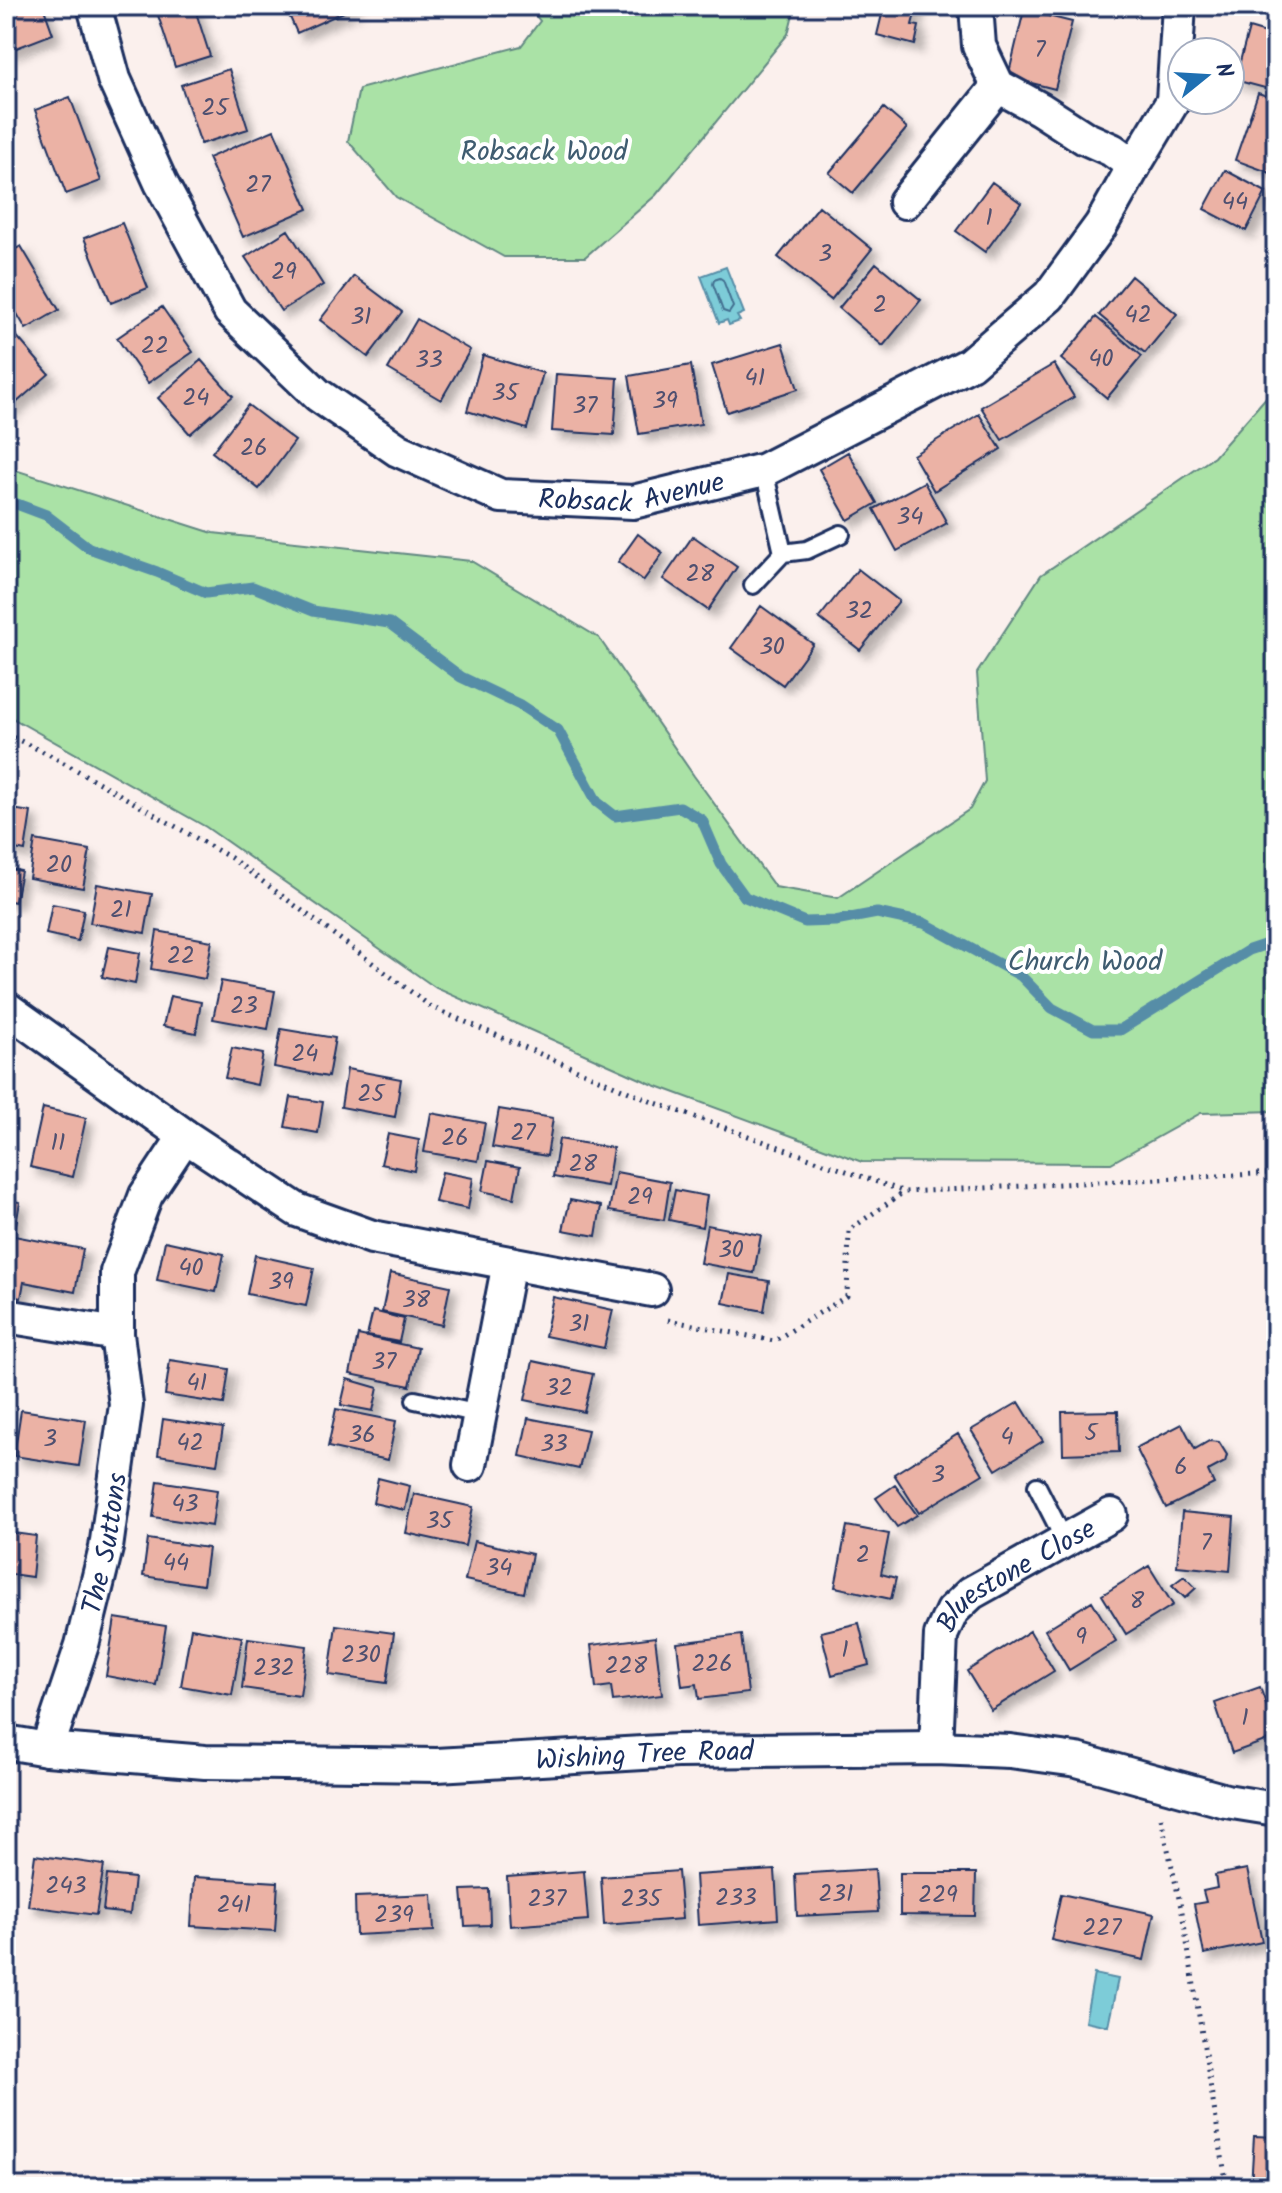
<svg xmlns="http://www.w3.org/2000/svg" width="1282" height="2193" font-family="Kalam,sans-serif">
<defs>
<filter id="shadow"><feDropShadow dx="7" dy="7" stdDeviation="4" flood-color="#0004"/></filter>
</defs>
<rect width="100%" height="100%" fill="#fbf0ed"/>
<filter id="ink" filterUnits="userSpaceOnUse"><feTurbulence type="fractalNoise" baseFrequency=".0125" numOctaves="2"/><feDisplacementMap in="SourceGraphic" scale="16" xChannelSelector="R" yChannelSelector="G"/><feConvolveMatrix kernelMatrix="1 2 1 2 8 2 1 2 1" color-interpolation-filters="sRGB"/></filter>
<g filter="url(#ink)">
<path fill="#aae2a6" stroke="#628882" stroke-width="2" d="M528 6H795L788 34 656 195 585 257H504L396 197 348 141 359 89 521 46 540 21Z
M1276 386V1111L1201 1113 1111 1163 862 1162 654 1085 436 988 206 827 14 719 6 711V467L213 533 471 561 599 638 694 776 775 887 838 898 970 809 985 781 977 673 1041 575 1214 457Z"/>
<path fill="#7dccd8" stroke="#568da7" stroke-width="2" d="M726 267 744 313 737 316 740 321 729 325 727 320 719 323 701 276Z
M1094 1974 1118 1979 1108 2026 1085 2021Z"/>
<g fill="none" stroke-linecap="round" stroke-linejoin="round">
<path stroke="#426e8f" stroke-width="2" d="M720 278 723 280 733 307 729 313 723 311 713 284 714 280Z"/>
<path stroke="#568da7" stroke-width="11" d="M6 500 46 515 89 548 157 572 206 593 253 587 313 611 389 623 461 677 520 705 558 730 597 802 615 816 680 807 702 820 721 864 745 897 805 922 835 921 877 913 924 923 1021 976 1052 1008 1093 1030H1120L1249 950 1276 941"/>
</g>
<path fill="#ebb2a5" stroke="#1b2f5e" stroke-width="2" filter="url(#shadow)" d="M6 6H43L53 34 6 52Z
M155 6H194L210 56 175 67Z
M285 6H355V7L297 33Z
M884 6H917L912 25 919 26 915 45 877 35Z
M1024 10 1072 22 1055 89 1008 77Z
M1249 28 1276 36V91L1235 80Z
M229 69 248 129 201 144 181 85Z
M1258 93 1276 99V175L1235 160Z
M70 97 101 181 66 194 35 110Z
M884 108 907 128 853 193 829 173Z
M274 130 308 209 243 237 208 158Z
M1225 170 1266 192 1246 231 1204 209Z
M992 182 1021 203 985 252 956 231Z
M819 206 872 249 831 300 778 257Z
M122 223 148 288 111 303 84 238Z
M288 230 323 285 281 311 245 257Z
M21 246 59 310 26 329 6 295V254Z
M876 263 921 300 883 346 839 308Z
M354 276 402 312 368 357 320 320Z
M1131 276 1177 314 1145 353 1099 315Z
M162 307 193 352 148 383 117 338Z
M1096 317 1142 356 1107 398 1061 359Z
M417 319 470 350 441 400 388 369Z
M14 333 49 374 6 412V340Z
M783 343 798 389 727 412 712 365Z
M483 355 543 373 527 429 467 411Z
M201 360 233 396 190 434 158 398Z
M1054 364 1074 397 1002 440 981 407Z
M691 365 701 424 639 434 629 376Z
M556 374 618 378 614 435 552 431Z
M248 405 295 441 259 489 212 452Z
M979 414 1001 449 934 491 913 455Z
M848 452 877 503 848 520 819 469Z
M924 482 947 523 897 551 874 509Z
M638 534 663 553 643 581 618 562Z
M693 536 737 567 708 610 663 579Z
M858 569 899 601 860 650 819 618Z
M761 606 813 644 783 685 731 648Z
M6 808 31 812 25 851 6 847Z
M35 840 90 850 83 888 29 878Z
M6 868 21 871 15 902 6 900Z
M97 884 152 894 145 933 90 923Z
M52 904 84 910 78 941 46 934Z
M157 931 212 941 205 979 151 969Z
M109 947 140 953 135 984 102 977Z
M221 981 275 991 268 1029 213 1019Z
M170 996 201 1002 196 1033 163 1026Z
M281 1029 335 1038 328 1077 274 1067Z
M232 1048 263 1054 257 1085 225 1078Z
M347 1069 401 1079 395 1117 341 1107Z
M291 1097 323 1102 318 1133 285 1127Z
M43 1108 86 1118 73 1177 30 1167Z
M499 1109 553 1118 547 1156 492 1147Z
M431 1113 485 1123 478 1161 424 1152Z
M388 1134 419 1140 414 1171 381 1164Z
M559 1139 613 1148 607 1186 553 1177Z
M488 1161 520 1167 514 1198 482 1191Z
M442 1172 473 1178 468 1209 435 1202Z
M616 1172 670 1182 664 1220 609 1211Z
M675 1190 707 1196 702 1227 669 1220Z
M6 1200 20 1202 14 1236 83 1249 75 1292 24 1282 21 1298 6 1295Z
M570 1200 601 1206 596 1236 563 1230Z
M707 1225 761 1235 754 1273 700 1263Z
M165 1241 224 1254 216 1292 157 1280Z
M255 1255 314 1268 306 1306 247 1294Z
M390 1273 450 1286 442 1325 382 1312Z
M729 1274 769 1281 764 1311 723 1303Z
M553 1297 613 1310 604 1348 545 1336Z
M373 1311 404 1319 399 1342 367 1336Z
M358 1335 418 1348 410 1386 350 1374Z
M170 1360 229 1369 224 1404 165 1395Z
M533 1361 593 1374 584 1412 525 1400Z
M347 1379 378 1388 373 1411 341 1405Z
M1019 1402 1043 1441 996 1470 971 1430Z
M336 1409 396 1421 388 1460 328 1447Z
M21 1410 86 1420 79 1466 14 1456Z
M1118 1411 1119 1452 1063 1454 1062 1412Z
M528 1418 588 1430 579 1469 520 1456Z
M163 1419 223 1428 217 1464 158 1455Z
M1182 1424 1195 1449 1209 1441 1219 1442 1227 1455 1225 1462 1208 1471 1214 1484 1166 1508 1136 1448Z
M958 1434 983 1474 919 1513 894 1474Z
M378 1478 410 1486 405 1510 373 1503Z
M158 1481 217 1490 212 1526 153 1517Z
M895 1485 917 1515 897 1527 876 1498Z
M414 1494 473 1507 465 1546 406 1533Z
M1182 1512 1234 1517 1230 1571 1177 1566Z
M847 1526 889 1534 881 1574 896 1578 891 1599 835 1587Z
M6 1532 36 1536 32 1577 10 1574 8 1594H6Z
M148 1539 208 1548 203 1585 143 1576Z
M474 1541 532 1554 524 1593 465 1580Z
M1149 1566 1173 1605 1126 1634 1102 1595Z
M1184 1576 1196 1588 1185 1598 1172 1585Z
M1092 1601 1116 1641 1069 1670 1045 1630Z
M115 1618 166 1626 156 1685 106 1676Z
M859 1623 869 1665 832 1675 821 1632Z
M336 1625 394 1633 387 1683 329 1675Z
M191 1628 242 1637 232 1695 181 1686Z
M1030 1631 1054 1671 991 1710 967 1671Z
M741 1635 748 1693 699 1699 697 1684 682 1686 677 1643Z
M655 1637 662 1695 613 1701 611 1686 596 1688 591 1645Z
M248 1638 307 1646 300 1696 242 1688Z
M1260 1687 1276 1732V1737L1232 1753 1215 1703Z
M35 1855 104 1865 96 1915 28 1906Z
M875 1869 878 1912 797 1916 795 1874Z
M1247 1869 1262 1942 1204 1954 1194 1904 1206 1902 1203 1891 1217 1888 1215 1875Z
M775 1870 778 1919 698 1925 695 1875Z
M584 1871 588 1920 510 1926 507 1877Z
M678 1871 682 1919 604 1925 601 1877Z
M900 1873H976L975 1916 900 1915Z
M107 1875 134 1878 130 1914 103 1911Z
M194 1877 278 1882 275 1931 191 1926Z
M489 1889 490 1925 465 1926 462 1890Z
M432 1894 434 1931 356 1935 355 1897Z
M1061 1894 1154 1914 1144 1960 1051 1940Z
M1254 2136 1276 2137V2187H1251Z"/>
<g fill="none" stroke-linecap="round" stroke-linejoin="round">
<g stroke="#1b2f5e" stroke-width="22">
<path id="lane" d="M764 470 783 553
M753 585 783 553 807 550 841 534
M415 1400 480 1414
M1037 1486 1065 1541"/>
</g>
<g stroke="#1b2f5e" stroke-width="38">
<g id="street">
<path id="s1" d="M94 6 114 79 161 183 230 311 318 395 398 450 501 496 633 502 764 470 970 364 1049 296 1101 225 1134 166 1173 101 1179 6"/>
<path d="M976 6 979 46 998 86 1040 109 1085 138 1112 150 1134 166"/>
<path d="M905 202 998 86"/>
<path d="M6 1008 185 1136 297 1210 372 1237 652 1290"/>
<path d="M6 1316 117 1334"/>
<path d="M470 1465 509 1263"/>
<path id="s2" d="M6 1742 47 1749 205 1762 437 1765 677 1751 936 1748 1010 1751 1077 1760 1226 1801 1276 1809"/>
<path id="s3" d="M936 1748 941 1635 952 1611 971 1593 1111 1515"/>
<path id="s4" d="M47 1749 82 1645 106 1548 126 1405 117 1334V1272L146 1195 185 1136"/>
</g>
</g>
<path stroke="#1b2f5e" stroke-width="5" stroke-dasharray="2 6" stroke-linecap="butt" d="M6 734 52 756 231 858 433 1008 650 1101 905 1192 1276 1173
M668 1320 774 1341 847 1296 849 1230 904 1192
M1161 1818 1182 1912 1227 2187"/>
<use href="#lane" stroke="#fff" stroke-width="16"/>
<use href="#street" stroke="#fff" stroke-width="32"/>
</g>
</g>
<g text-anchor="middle" stroke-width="8" stroke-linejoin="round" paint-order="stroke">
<g font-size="24" fill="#4f5070">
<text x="1040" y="57">7</text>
<text x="215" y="115">25</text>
<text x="258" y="192">27</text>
<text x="1235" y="209">44</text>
<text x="989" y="225">1</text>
<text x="825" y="261">3</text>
<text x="284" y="279">29</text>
<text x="880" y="312">2</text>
<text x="1138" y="322">42</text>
<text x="361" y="324">31</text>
<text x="155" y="353">22</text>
<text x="1101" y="366">40</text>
<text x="429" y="367">33</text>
<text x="755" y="385">41</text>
<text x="505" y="400">35</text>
<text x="196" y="405">24</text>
<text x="665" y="408">39</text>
<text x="585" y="413">37</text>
<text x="254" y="455">26</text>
<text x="910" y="524">34</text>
<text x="700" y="581">28</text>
<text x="859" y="618">32</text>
<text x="772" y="654">30</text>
<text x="59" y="872">20</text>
<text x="121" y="917">21</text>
<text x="181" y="963">22</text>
<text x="244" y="1013">23</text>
<text x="305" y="1061">24</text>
<text x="371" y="1101">25</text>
<text x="523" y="1140">27</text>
<text x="455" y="1145">26</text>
<text x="58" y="1150">11</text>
<text x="583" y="1171">28</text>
<text x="640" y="1204">29</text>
<text x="731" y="1257">30</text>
<text x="191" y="1275">40</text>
<text x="281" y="1289">39</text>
<text x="416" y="1307">38</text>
<text x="579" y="1331">31</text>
<text x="384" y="1369">37</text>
<text x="197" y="1390">41</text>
<text x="559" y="1395">32</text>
<text x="1091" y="1440">5</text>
<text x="362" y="1442">36</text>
<text x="1007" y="1444">4</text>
<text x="50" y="1446">3</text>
<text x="190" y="1450">42</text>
<text x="554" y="1451">33</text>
<text x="1181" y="1474">6</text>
<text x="938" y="1482">3</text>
<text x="185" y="1511">43</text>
<text x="439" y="1528">35</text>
<text x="1206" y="1550">7</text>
<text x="863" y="1562">2</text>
<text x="176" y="1570">44</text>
<text x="499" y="1575">34</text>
<text x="1137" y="1608">8</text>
<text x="1081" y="1644">9</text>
<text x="845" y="1657">1</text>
<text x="361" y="1662">230</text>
<text x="712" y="1671">226</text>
<text x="626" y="1673">228</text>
<text x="274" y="1675">232</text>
<text x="1245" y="1725">1</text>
<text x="66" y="1893">243</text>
<text x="836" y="1901">231</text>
<text x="938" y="1902">229</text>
<text x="736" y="1905">233</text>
<text x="547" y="1906">237</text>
<text x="641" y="1906">235</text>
<text x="234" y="1912">241</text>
<text x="394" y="1922">239</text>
<text x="1102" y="1935">227</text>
</g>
<g font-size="28" fill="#3f5c70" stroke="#fff">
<text x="544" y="160">Robsack Wood</text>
<text x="1085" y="970">Church Wood</text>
</g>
<g font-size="28" fill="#1b2f5e" stroke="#fff">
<text dy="10" stroke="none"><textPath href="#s1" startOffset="798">Robsack Avenue</textPath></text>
<text dy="10" stroke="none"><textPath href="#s4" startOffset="214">The Suttons</textPath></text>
<text dy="10" stroke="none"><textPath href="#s3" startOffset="212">Bluestone Close</textPath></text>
<text dy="10" stroke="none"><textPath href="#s2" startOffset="640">Wishing Tree Road</textPath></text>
</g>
</g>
<rect width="1282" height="2193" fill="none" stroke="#fff" stroke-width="32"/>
<rect x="16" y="16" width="1250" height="2161" fill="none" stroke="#1b2f5e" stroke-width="3" filter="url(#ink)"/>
<g transform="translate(1206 76) rotate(72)"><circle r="38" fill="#ffffff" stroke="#a4acbf" stroke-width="2"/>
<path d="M0-6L14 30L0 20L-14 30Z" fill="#1f6fb2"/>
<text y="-12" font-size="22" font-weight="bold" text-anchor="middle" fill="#1b2f5e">N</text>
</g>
</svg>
